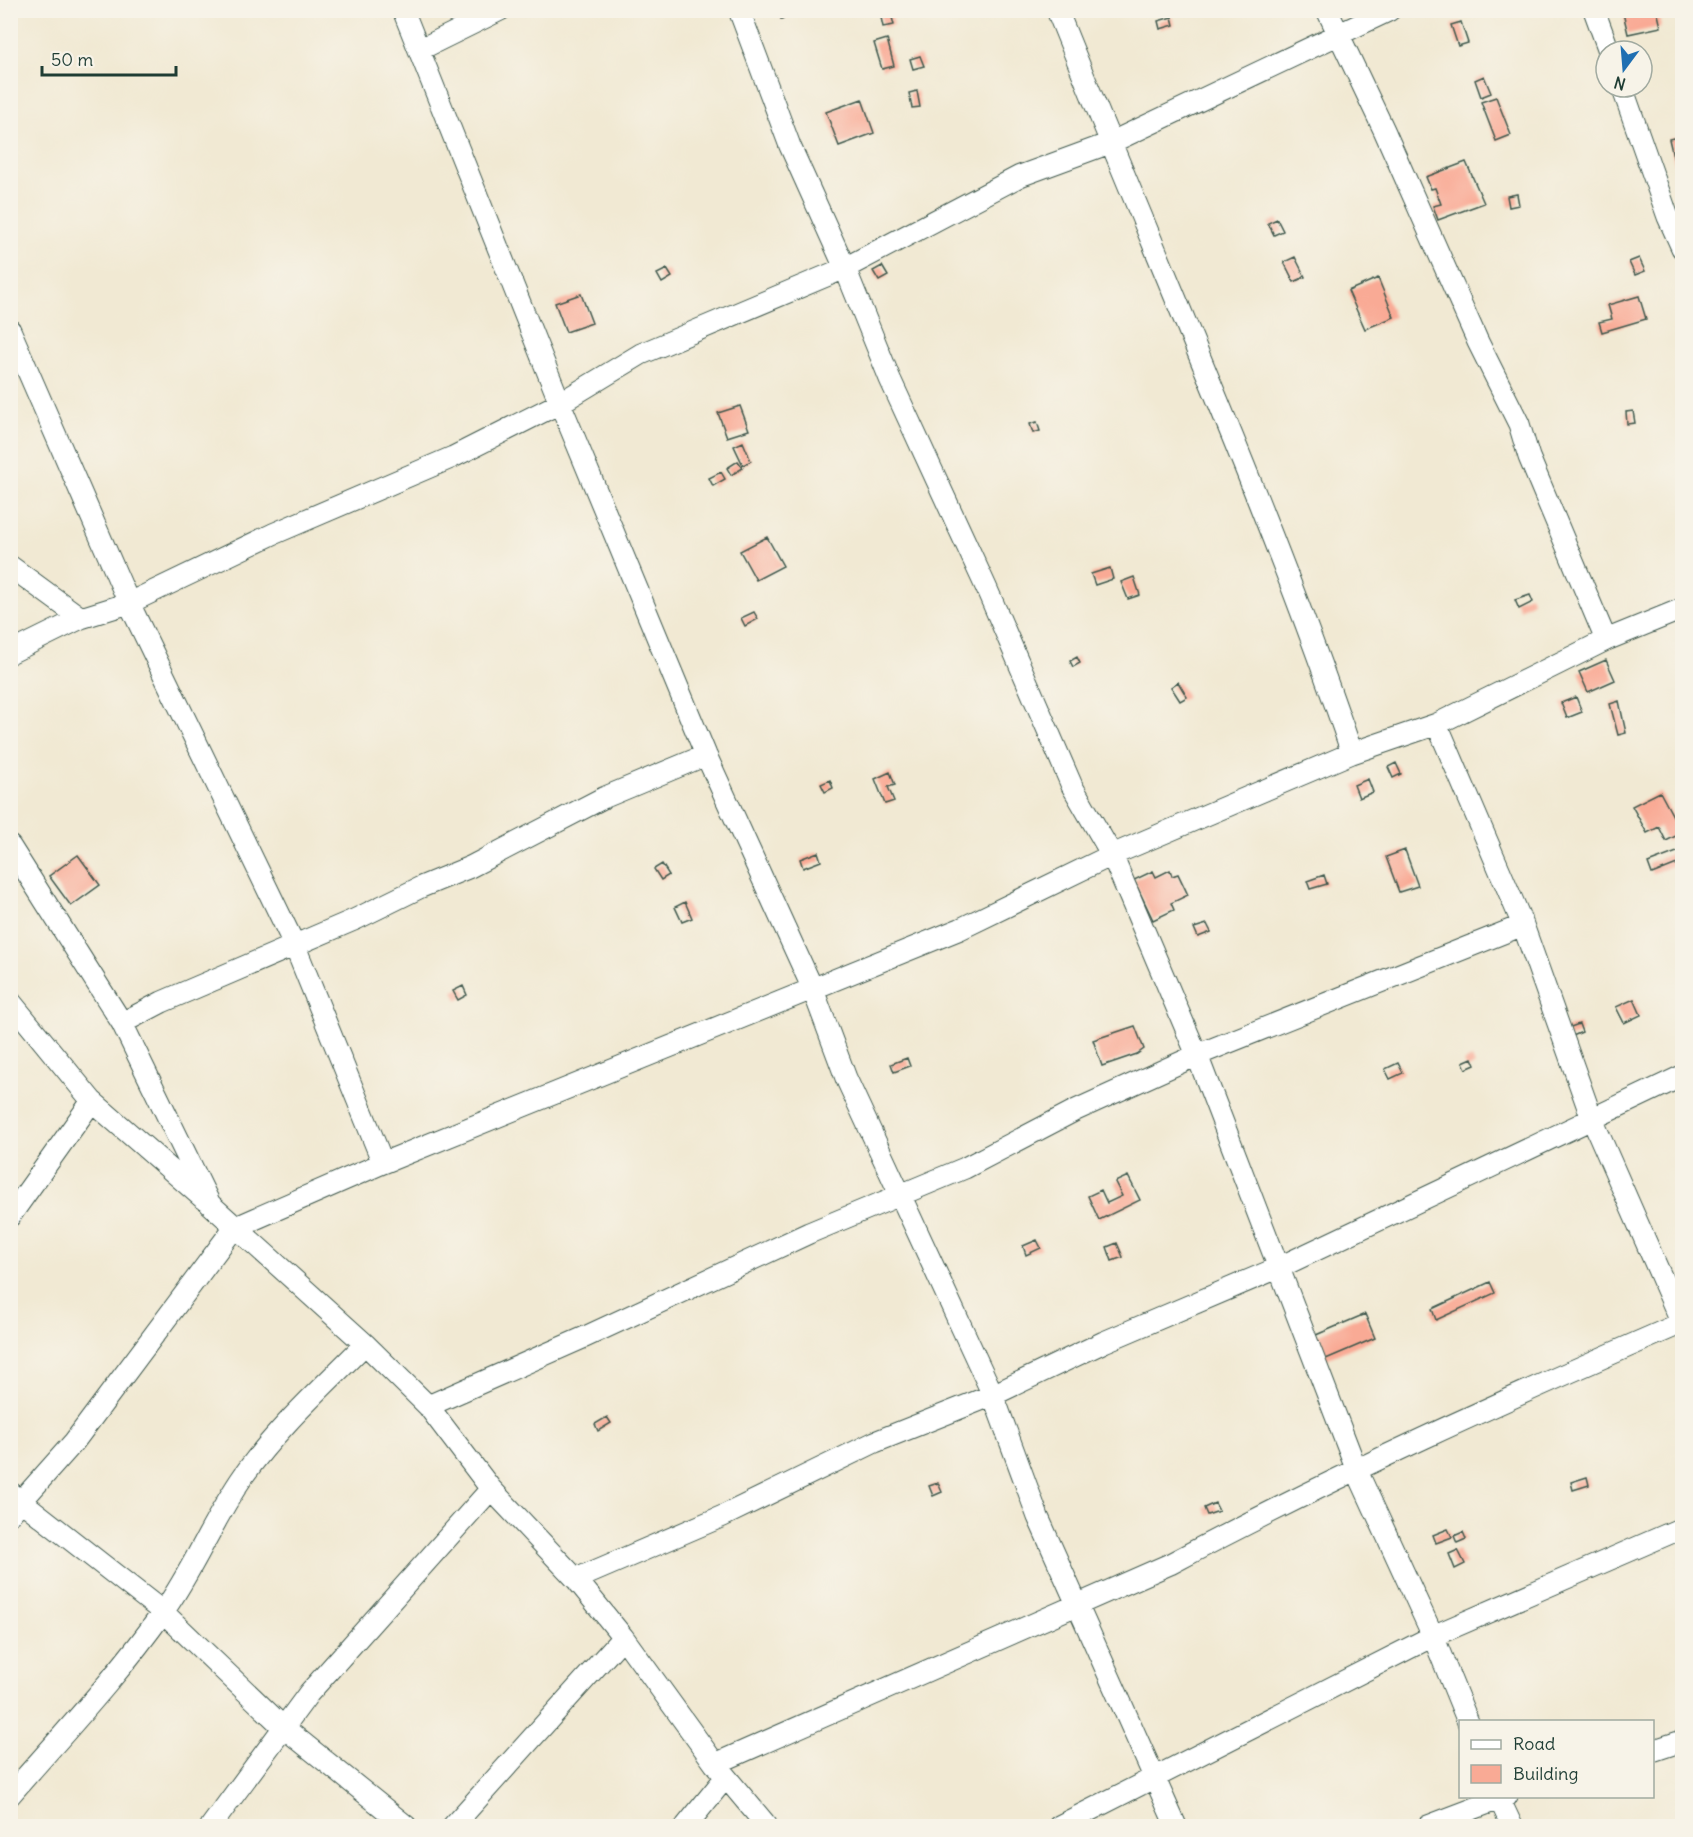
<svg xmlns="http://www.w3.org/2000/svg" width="1693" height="1837" font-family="Delius,sans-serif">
<rect width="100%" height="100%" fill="#f7f3e8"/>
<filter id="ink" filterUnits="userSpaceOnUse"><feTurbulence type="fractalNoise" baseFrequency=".0167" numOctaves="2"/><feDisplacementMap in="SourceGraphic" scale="12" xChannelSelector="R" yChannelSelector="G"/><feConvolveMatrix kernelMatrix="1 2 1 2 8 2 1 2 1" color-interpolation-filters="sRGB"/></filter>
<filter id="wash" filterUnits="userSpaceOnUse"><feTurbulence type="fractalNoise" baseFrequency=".008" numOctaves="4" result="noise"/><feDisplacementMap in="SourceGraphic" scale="24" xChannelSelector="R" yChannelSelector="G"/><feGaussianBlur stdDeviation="1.35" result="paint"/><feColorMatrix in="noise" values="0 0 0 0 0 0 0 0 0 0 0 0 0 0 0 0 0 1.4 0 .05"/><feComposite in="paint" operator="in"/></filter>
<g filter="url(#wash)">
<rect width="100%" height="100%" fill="#f1e9d3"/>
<g id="blocks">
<path fill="#f9aa95" d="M778 10H804V11L781 19Z
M890 10 894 25 883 27 880 13Z
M1636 10H1657L1661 27 1628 34 1623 13Z
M1172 17 1174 25 1160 29 1158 21Z
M1461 22 1468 43 1458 46 1451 25Z
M887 39 894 66 882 69 874 43Z
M920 56 924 66 913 69 910 59Z
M1484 76 1491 93 1481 97 1475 80Z
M917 91 920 107 912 108 909 93Z
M1496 97 1511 135 1496 141 1481 102Z
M862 99 874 133 839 146 826 112Z
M1682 136V172L1677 173 1669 139Z
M1466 162 1484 203 1438 220 1433 206 1441 204 1435 188 1431 189 1426 177Z
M1517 194 1519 205 1509 207 1507 196Z
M1277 219 1283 231 1274 235 1268 223Z
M1295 257 1305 277 1294 282 1284 262Z
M1639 258 1645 271 1635 275 1629 262Z
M882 266 888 276 879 281 873 271Z
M667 269 672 277 662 283 657 274Z
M1378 278 1394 317 1365 329 1348 291Z
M581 294 592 323 566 332 555 303Z
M1639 296 1646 319 1602 332 1599 322 1612 319 1608 305Z
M740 406 749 430 727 437 718 413Z
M1633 411 1635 423 1627 424 1626 412Z
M1037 422 1040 431 1033 433 1030 424Z
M743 442 751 461 743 465 734 446Z
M738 461 743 468 731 475 727 468Z
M721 472 725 479 713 486 709 478Z
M767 537 783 566 756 580 740 551Z
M1110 568 1113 579 1095 585 1091 574Z
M1134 577 1140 595 1128 599 1121 582Z
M1530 595 1533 602 1519 609 1515 600Z
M754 612 758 619 745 626 741 618Z
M1077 657 1080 663 1073 667 1070 661Z
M1606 660 1615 680 1588 692 1579 672Z
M1178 682 1187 697 1180 701 1171 687Z
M1576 697 1582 712 1567 718 1561 703Z
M1619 701 1626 733 1618 735 1610 704Z
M1396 763 1401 774 1393 778 1388 767Z
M890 772 895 785 888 787 894 801 885 804 875 779Z
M1368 779 1373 792 1359 798 1354 785Z
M830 780 833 788 825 792 821 784Z
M1660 792 1682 833 1666 841 1659 827 1647 833 1632 806Z
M1405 850 1418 886 1399 892 1386 857Z
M1682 850V862L1652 874 1648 863Z
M818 852 821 861 803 868 800 859Z
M78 855 100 885 71 906 49 876Z
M662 864 669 875 661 880 654 869Z
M1170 870 1172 876 1178 874 1188 895 1171 903 1174 910 1153 920 1134 880 1153 871 1156 877Z
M1324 875 1327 884 1310 889 1307 881Z
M685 902 692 918 682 922 675 907Z
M1207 924 1211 932 1198 937 1194 928Z
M463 986 467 995 458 1000 453 991Z
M1634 999 1641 1015 1624 1023 1616 1007Z
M1579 1024 1582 1032 1568 1038 1565 1029Z
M1135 1026 1144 1049 1137 1054 1102 1066 1093 1040Z
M907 1058 910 1066 894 1072 891 1064Z
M1472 1058 1475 1065 1466 1069 1463 1062Z
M1398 1063 1403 1073 1390 1079 1385 1069Z
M1128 1176 1140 1200 1099 1220 1088 1196 1101 1190 1107 1203 1122 1196 1115 1182Z
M1037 1240 1041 1248 1026 1255 1023 1246Z
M1117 1243 1123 1257 1112 1261 1107 1247Z
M1490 1282 1495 1293 1436 1320 1432 1309Z
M1365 1314 1375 1338 1319 1362 1309 1338Z
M607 1417 611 1423 598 1431 595 1424Z
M1587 1477 1589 1485 1573 1490 1571 1482Z
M938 1483 942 1492 933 1496 929 1486Z
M1215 1503 1219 1511 1207 1515 1204 1508Z
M1448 1529 1452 1537 1436 1543 1433 1535Z
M1463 1532 1466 1539 1457 1543 1454 1536Z
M1458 1550 1465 1564 1455 1569 1449 1554Z"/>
</g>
</g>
<g filter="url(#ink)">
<use href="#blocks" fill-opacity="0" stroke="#3e574c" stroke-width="1.5"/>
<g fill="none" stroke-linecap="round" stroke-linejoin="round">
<g stroke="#3e574c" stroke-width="23">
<path id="minor" d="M403 10 560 403 706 755 812 987 846 1078 993 1395 1038 1517 1176 1826
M739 10 790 146 845 268 890 379 986 587 1072 786 1112 855 1197 1055 1357 1471 1433 1636 1468 1722
M1057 10C1156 258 1266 501 1352 753
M1327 10 1384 130 1478 342 1519 424 1529 457 1606 640
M1594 10 1609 51
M419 50 500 10
M1622 87 1668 217 1682 248
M10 330 129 603 294 944 383 1163
M10 566 81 618
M10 653 81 618 129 603 273 534 453 457 560 403 641 354 845 268 1020 176 1110 143 1390 10
M1437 724 1523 925 1592 1119 1682 1324
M10 846 122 1023 210 1204 365 1344 428 1406 491 1489 576 1579 623 1637 715 1764 767 1826
M10 1001 92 1101 203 1198
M122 1023 162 1002 356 919 421 887 470 867 603 798 706 755
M10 1216 92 1101
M428 1406 585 1337 809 1233 965 1168 1076 1110 1197 1055 1523 925
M11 1493 163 1612 283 1727 406 1826
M10 1514 74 1442 234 1228 383 1163 960 929 1112 855 1352 753 1437 724 1606 640 1682 609
M576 1579 723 1516 875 1442 993 1395 1104 1342 1280 1267 1682 1076
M1652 1751 1682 1741
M715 1764 1170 1564C1336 1475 1509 1398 1682 1323
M10 1795C62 1735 117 1677 163 1612 194 1569 213 1519 244 1475 278 1427 324 1386 365 1344
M1498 1796 1512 1826
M211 1826 309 1693 491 1489
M453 1826 623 1637
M686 1826 725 1778
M1059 1826 1433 1636 1682 1528
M1428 1826 1507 1796"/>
</g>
<use href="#minor" stroke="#fff" stroke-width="21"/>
</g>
</g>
<rect width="1693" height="1837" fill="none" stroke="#f7f3e8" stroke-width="36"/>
<rect x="1459" y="1720" width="195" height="78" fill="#f7f3e8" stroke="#a1aaa0" stroke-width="1.5"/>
<rect x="1471" y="1740" width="30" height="9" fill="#ffffff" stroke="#a1aaa0" stroke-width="1.5"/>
<text x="1513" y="1750" font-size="18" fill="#1f3d34">Road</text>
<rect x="1471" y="1765" width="30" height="18" fill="#f9aa95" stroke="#a1aaa0" stroke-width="1.5"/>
<text x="1513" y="1780" font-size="18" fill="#1f3d34">Building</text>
<g transform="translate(1624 69) rotate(196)"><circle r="28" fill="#f7f3e8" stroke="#a1aaa0" stroke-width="1.5"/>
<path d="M0-4.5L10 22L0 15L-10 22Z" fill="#1f6fb2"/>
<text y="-9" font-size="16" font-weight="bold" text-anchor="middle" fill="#1f3d34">N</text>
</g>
<path d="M42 66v9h134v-9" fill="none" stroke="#1f3d34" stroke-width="3"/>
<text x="51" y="66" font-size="18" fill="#1f3d34" stroke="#f7f3e8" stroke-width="4.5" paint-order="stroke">50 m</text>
</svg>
